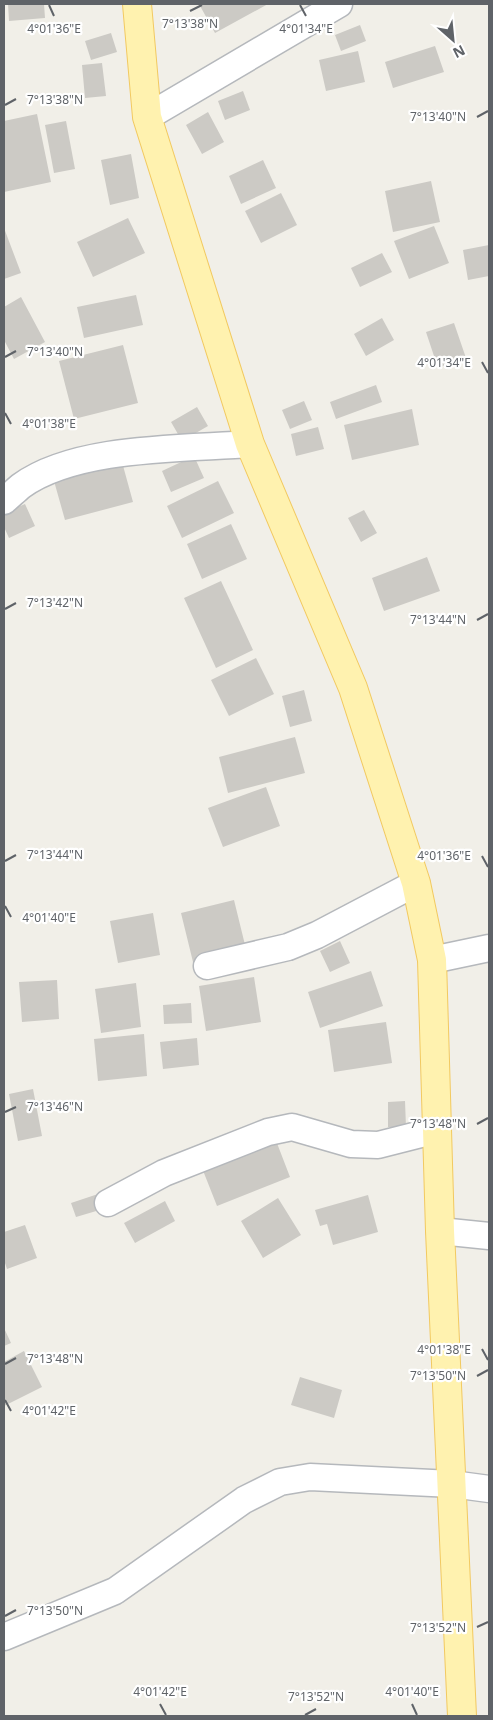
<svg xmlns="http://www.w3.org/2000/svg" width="493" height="1720" font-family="'Noto Sans',sans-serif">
<rect width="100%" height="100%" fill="#f1efe8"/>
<path fill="#cccac5" d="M8 4H44L45 18 9 21Z
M199 4H268L215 33Z
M360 25 366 41 341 51 335 35Z
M111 33 117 52 91 60 85 41Z
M435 46 444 72 393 88 385 62Z
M358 51 365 82 326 91 319 60Z
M102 63 106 96 85 98 82 65Z
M243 91 250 110 225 120 218 101Z
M208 112 224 142 202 154 186 125Z
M37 114 51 182 4 192V121Z
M66 121 75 169 54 173 45 125Z
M131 154 139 198 110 205 101 160Z
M263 160 276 188 241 204 229 176Z
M431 181 440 222 393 232 385 191Z
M281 193 297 225 261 243 245 211Z
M128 218 145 253 93 277 77 242Z
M434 226 449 263 409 279 394 241Z
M4 228 21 273 4 279Z
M489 245V276L468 280 463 250Z
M382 253 392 272 360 287 351 268Z
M136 295 143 325 84 338 77 307Z
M21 297 45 342 14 359 4 340V307Z
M382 318 394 340 366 356 354 334Z
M454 323 466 358 438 368 426 332Z
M123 345 138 403 74 419 59 361Z
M376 385 382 402 336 419 330 402Z
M304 401 312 420 290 429 282 410Z
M197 407 208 426 182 441 171 422Z
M412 409 419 445 352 460 344 425Z
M318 427 324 449 296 456 291 434Z
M194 456 204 478 171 492 162 471Z
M122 462 133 502 65 520 54 481Z
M218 481 234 513 182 538 167 506Z
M25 504 35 526 9 538 4 527V513Z
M364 510 377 533 361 542 348 518Z
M231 524 247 559 202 579 187 544Z
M427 557 440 591 384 611 372 578Z
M221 581 253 650 216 668 184 598Z
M256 658 274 694 229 716 211 680Z
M304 690 312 721 290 727 282 696Z
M295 737 305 773 228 793 219 757Z
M266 787 280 826 223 847 208 808Z
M234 900 246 949 193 962 181 913Z
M153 913 160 955 118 963 110 921Z
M340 941 350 963 330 972 320 951Z
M371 971 383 1006 320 1028 308 992Z
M254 977 261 1022 206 1031 199 986Z
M57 980 59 1019 22 1022 19 982Z
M136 983 141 1027 101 1033 95 989Z
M191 1003 192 1023 164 1024 163 1005Z
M386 1022 392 1063 334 1072 328 1030Z
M144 1034 147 1076 98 1081 94 1039Z
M197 1038 199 1065 163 1069 160 1042Z
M33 1089 42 1136 18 1141 9 1094Z
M405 1101 406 1127H388V1102Z
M275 1138 290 1177 217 1206 202 1168Z
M98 1194 103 1209 76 1217 71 1203Z
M368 1195 378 1232 333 1245 327 1224 320 1226 315 1210Z
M278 1198 301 1235 263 1258 241 1221Z
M165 1201 175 1221 135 1243 124 1223Z
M25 1225 37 1258 7 1269 4 1260V1232Z
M4 1328 11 1343 4 1346Z
M24 1351 42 1387 4 1406V1362Z
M300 1377 342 1390 334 1418 291 1405Z"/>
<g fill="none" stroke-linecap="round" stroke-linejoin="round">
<g stroke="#b5b8bc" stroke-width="29">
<path id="minor" d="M147 117 339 4
M4 501C10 496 15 491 21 486 76 446 183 449 250 444
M432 960 489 948
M207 966 288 947 317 935 416 883
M108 1203 164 1173 268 1132 292 1127 351 1144 378 1145 437 1130
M440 1231 489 1236
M4 1637 115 1591 244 1500 280 1482 310 1477 452 1484 489 1489"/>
</g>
<g stroke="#f2c960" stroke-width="30">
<path id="major" d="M137 4 147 117 250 444 353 688 416 883 432 960 440 1231 462 1716"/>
</g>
<use href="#minor" stroke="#fff" stroke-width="26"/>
<use href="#major" stroke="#fff2af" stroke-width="28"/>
</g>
<path fill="none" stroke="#5f6368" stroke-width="2" d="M49 5 54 16M300 5 306 16M190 11 202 5M5 105 16 99M477 117 488 111M5 357 16 351M482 362 488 373M5 413 11 424M5 609 16 603M477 620 488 614M482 856 488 867M5 861 16 855M5 906 11 917M5 1112 16 1107M477 1124 488 1118M482 1349 488 1360M5 1364 16 1358M477 1376 488 1370M5 1400 11 1411M5 1616 16 1610M477 1627 488 1622M160 1704 166 1715M412 1704 417 1715M305 1715 316 1709"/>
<g font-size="12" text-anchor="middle" fill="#5f6368" stroke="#fff" stroke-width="4.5" stroke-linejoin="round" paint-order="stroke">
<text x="190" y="28">7°13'38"N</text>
<text x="54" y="33">4°01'36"E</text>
<text x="306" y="33">4°01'34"E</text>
<text x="55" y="104">7°13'38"N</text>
<text x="438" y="121">7°13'40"N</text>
<text x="55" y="356">7°13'40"N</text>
<text x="444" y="367">4°01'34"E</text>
<text x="49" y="428">4°01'38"E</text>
<text x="55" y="607">7°13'42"N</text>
<text x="438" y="624">7°13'44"N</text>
<text x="55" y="859">7°13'44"N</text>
<text x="444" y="860">4°01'36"E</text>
<text x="49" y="922">4°01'40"E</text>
<text x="55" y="1111">7°13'46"N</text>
<text x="438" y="1128">7°13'48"N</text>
<text x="444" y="1354">4°01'38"E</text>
<text x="55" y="1363">7°13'48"N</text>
<text x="438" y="1380">7°13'50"N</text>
<text x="49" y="1415">4°01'42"E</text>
<text x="55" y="1615">7°13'50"N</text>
<text x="438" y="1632">7°13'52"N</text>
<text x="160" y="1696">4°01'42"E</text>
<text x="412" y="1696">4°01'40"E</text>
<text x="316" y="1701">7°13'52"N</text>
</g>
<rect width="493" height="1720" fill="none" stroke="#5f6368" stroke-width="10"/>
<g transform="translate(453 40) rotate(153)" stroke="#ffffff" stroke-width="4" paint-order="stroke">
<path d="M0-4L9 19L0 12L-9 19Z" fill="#5f6368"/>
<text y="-8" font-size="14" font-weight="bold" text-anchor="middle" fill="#5f6368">N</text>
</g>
</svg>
